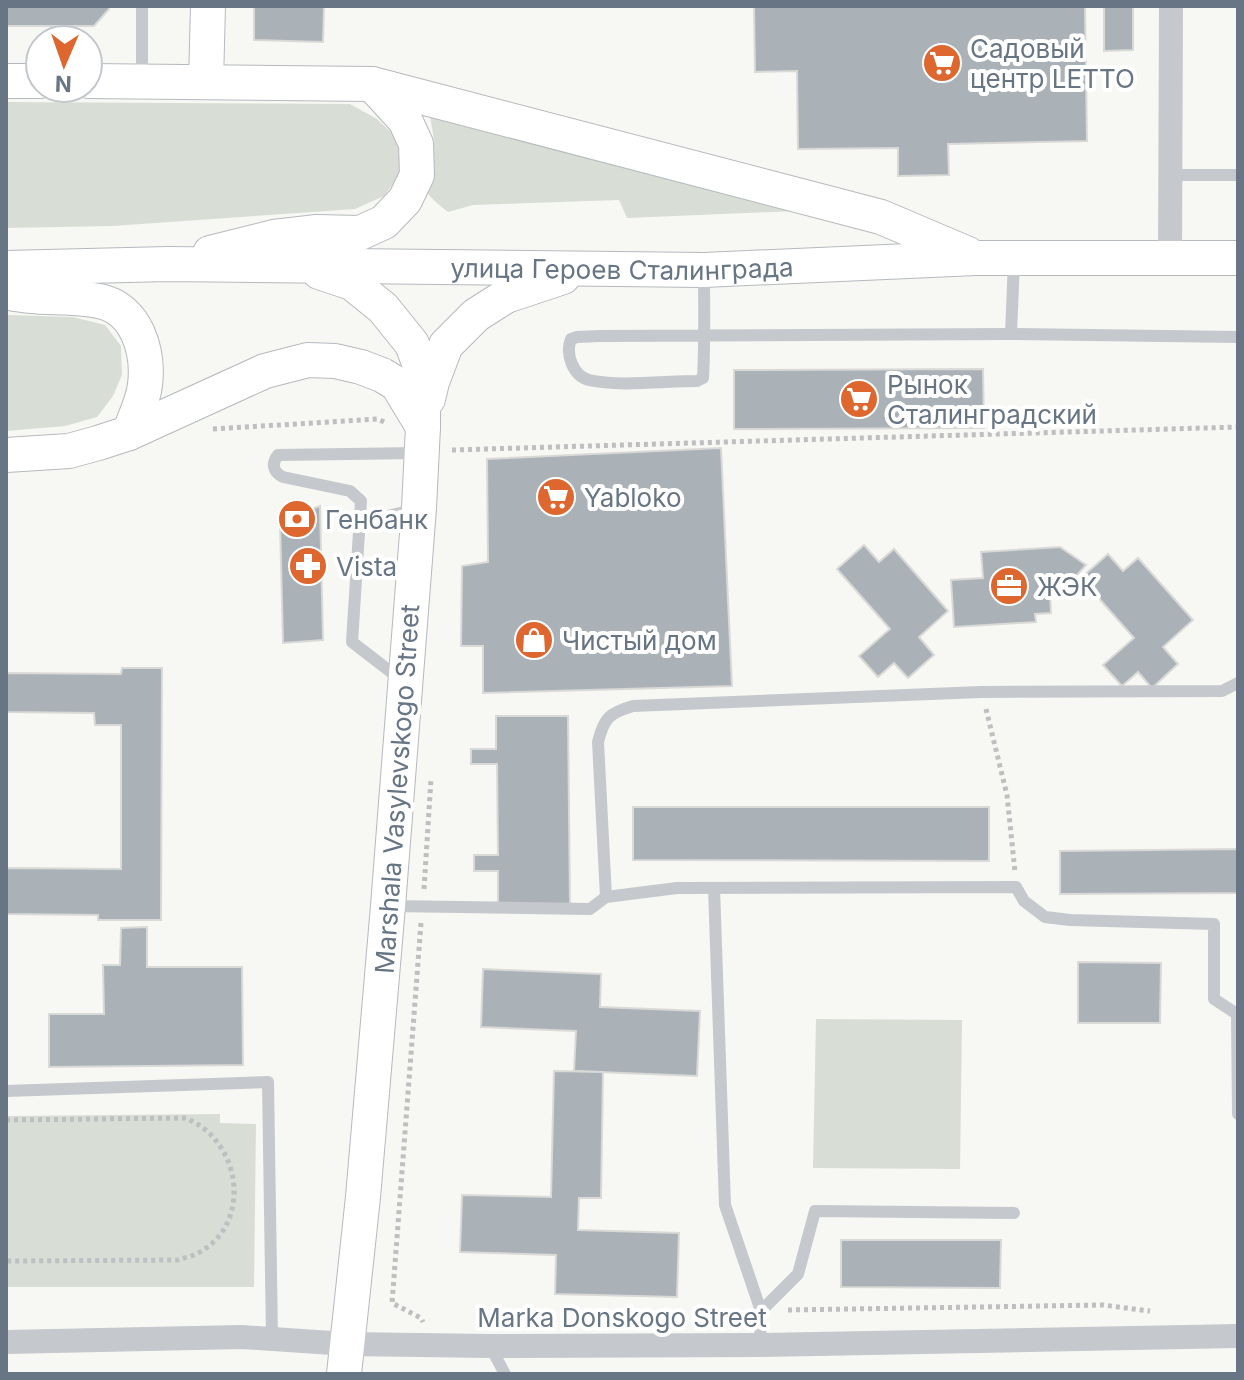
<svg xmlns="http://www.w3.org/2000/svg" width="1244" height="1380" font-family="Inter,sans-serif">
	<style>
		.green { fill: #d8ded5 }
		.building { fill: #aab1b7; stroke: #d9d9d7; stroke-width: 2 }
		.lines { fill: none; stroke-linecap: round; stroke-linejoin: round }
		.secondary-casing { stroke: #b5babe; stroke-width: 36 }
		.path { stroke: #bdbfc1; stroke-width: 5; stroke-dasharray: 4 4; stroke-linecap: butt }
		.lane { stroke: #c5c8cc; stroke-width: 12 }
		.street { stroke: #c5c8cc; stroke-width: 24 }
		.secondary { stroke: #fff; stroke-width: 34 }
		.labels { text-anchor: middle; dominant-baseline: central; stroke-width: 8; stroke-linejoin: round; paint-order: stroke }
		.poi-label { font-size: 26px; fill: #677584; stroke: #fff; text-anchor: start }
		.street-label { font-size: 26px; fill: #677584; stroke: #fff }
	</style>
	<rect width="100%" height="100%" fill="#f7f7f4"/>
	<g class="green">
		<path d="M6,102L350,104L377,119L394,135L401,153L400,175L384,196L355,209L112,226L6,228Z"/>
		<path d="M429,111L797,211L627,218L619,200L473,205L448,212C410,183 431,187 434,151C435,138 431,124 429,111Z"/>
		<path d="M6,315L73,317L105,325L121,346L122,375L113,396L97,417L65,426L6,431Z"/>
		<path d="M816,1019L962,1020L960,1169L813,1168Z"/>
		<path d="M220,1114V1123L256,1124L254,1287H6V1116Z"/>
	</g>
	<g class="building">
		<path d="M6,6H109V9L94,26H6Z"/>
		<path d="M254,6H324L323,42L254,40Z"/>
		<path d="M754,6H1085L1087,141L948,144L949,175L898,176V148L798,149L797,71L755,72Z"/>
		<path d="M1104,6H1133V50L1104,51Z"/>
		<path d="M983,369L984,428L734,429V370Z"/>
		<path d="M721,448L732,686L483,693V646H461L462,566L488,562L487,459Z"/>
		<path d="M320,506L323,640L283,643L280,521Z"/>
		<path d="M864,545L879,562L894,549L948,611L919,637L934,655L908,678L894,663L878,677L859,656L890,629L837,569Z"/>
		<path d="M1060,547L1086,565L1062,592L1050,593L1051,613L1035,614L1036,622L954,627L951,580L983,578L981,552Z"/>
		<path d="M1108,554L1123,571L1138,558L1193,620L1163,647L1178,664L1152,688L1138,672L1122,686L1103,665L1134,638L1081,578Z"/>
		<path d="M122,668H162L161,920H98V915L6,914V868L121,869V725H95L94,713L6,712V673L121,674Z"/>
		<path d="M496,716H568L570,906L498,907V871H474V855H498L497,764H471V749H496Z"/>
		<path d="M633,807H989V861L633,860Z"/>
		<path d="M1238,849V893L1060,894V851Z"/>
		<path d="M147,927V967H242L243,1065L49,1067V1014H104L103,965H120L121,928Z"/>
		<path d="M1078,962L1161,963L1160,1023H1078Z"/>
		<path d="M483,969L601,974L600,1007L700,1011L697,1076L574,1071L576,1031L481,1027Z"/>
		<path d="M554,1071L603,1072L601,1198H579L578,1230L679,1233L677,1297L555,1294L556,1255L460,1252L462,1195L551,1197Z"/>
		<path d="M841,1240H1001L1000,1288L841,1287Z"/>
	</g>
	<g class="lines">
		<g class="secondary-casing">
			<g id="secondary">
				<path d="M6,81H40"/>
				<path d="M88,81L372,84L881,217L968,254"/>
				<path d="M206,82L208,6"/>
				<path d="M210,253L274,237L317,232L360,233L384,222L405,200L417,175L416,144L405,120L372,84"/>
				<path id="s1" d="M6,268L168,264L704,270L976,258H1238"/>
				<path d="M319,272L352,283L383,308L412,344L419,363L423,385V427L419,508L388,906L363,1197L344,1374"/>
				<path d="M6,292C37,300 68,295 99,301C137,308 149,352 145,385C143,402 135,417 129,433"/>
				<path d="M428,399L432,382L446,345L476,315L506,296L563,277"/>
				<path d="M6,455L69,451L98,443L129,433L265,371L308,360L335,361L361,367L382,375L397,384L423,427"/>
			</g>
		</g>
		<g class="path">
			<path d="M213,429L378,419L386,423"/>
			<path d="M452,450L1238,427"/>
			<path d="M986,709L1007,795L1015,872"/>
			<path d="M424,889L431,779"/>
			<path d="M421,923L392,1303L421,1318L423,1322"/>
			<path d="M6,1120L186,1118C196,1123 205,1128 212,1136C245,1171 242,1232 196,1254C190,1257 183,1258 178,1260L6,1261"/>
			<path d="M788,1310L1103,1305L1150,1311"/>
		</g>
		<g class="lane">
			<path d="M142,79V6"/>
			<path d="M1172,175H1238"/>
			<path d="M704,273C704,308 705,343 703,378L697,381C666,381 618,387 589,380C573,376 565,354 571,339L577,337L600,336L1011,334L1238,337"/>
			<path d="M1011,334L1014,261"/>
			<path d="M360,523L416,509"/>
			<path d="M400,679L352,642L361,501L350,491L283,477C273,472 271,464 278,455L418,453"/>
			<path d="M714,888L725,1205L761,1311L760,1345"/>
			<path d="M606,897L598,742C604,718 609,713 633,706L981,692L1222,691L1238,683"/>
			<path d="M391,906L590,909L606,897L677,888L1016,887L1024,901L1045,917L1070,920L1214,924V999L1237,1014L1238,1114"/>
			<path d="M6,1091L268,1082L272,1338"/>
			<path d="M761,1311L798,1274L815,1211L1014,1213"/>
			<path d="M490,1346L505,1374"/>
		</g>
		<g class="street">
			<path d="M1170,258L1171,6"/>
			<path d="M6,1342L242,1337L347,1344L490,1346L760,1345L1238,1336"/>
		</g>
		<use href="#secondary" class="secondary"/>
	</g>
	<defs>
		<g id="supermarket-disc" transform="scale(2)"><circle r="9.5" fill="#dd672e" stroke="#fff"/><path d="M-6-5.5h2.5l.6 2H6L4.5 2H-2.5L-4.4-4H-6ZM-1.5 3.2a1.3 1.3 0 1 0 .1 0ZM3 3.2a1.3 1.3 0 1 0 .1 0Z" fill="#fff"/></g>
		<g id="bank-disc" transform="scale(2)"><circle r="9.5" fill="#dd672e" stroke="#fff"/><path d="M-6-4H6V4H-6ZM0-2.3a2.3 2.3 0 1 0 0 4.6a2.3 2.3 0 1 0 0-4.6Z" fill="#fff"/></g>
		<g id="pharmacy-disc" transform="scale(2)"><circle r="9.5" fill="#dd672e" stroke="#fff"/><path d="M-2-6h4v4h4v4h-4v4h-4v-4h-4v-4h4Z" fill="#fff"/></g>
		<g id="office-disc" transform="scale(2)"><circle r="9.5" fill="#dd672e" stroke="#fff"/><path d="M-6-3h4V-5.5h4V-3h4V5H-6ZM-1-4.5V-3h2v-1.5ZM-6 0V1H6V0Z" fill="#fff"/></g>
		<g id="shop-disc" transform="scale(2)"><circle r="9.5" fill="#dd672e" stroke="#fff"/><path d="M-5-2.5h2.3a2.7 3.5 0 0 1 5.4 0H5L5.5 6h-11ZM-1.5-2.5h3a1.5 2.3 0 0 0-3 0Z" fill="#fff"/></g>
	</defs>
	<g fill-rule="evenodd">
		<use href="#supermarket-disc" x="942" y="63"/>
		<use href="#supermarket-disc" x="859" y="399"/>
		<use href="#supermarket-disc" x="556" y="497"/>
		<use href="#bank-disc" x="297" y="519"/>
		<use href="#pharmacy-disc" x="308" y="566"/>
		<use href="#office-disc" x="1009" y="586"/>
		<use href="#shop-disc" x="534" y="640"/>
	</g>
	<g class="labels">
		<g class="poi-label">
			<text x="970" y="48">Садовый<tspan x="970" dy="30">центр LETTO</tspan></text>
			<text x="887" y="384">Рынок<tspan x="887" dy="30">Сталинградский</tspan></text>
			<text x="584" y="497">Yabloko</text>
			<text x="325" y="519">Генбанк</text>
			<text x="336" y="566">Vista</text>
			<text x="1037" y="586">ЖЭК</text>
			<text x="562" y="640">Чистый дом</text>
		</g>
		<g class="street-label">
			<text stroke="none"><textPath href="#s1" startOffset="616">улица Героев Сталинграда</textPath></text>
			<text transform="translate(397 789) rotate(-86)">Marshala Vasylevskogo Street</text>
			<text x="622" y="1317">Marka Donskogo Street</text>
		</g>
	</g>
	<rect width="1244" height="1380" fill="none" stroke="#677584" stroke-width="16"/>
	<g transform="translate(64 64) rotate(182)"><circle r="38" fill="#ffffff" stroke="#c2c8ce" stroke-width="2"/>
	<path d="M0-6L14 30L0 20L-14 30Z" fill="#dd672e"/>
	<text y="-12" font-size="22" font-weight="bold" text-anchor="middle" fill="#677584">N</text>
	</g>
</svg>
